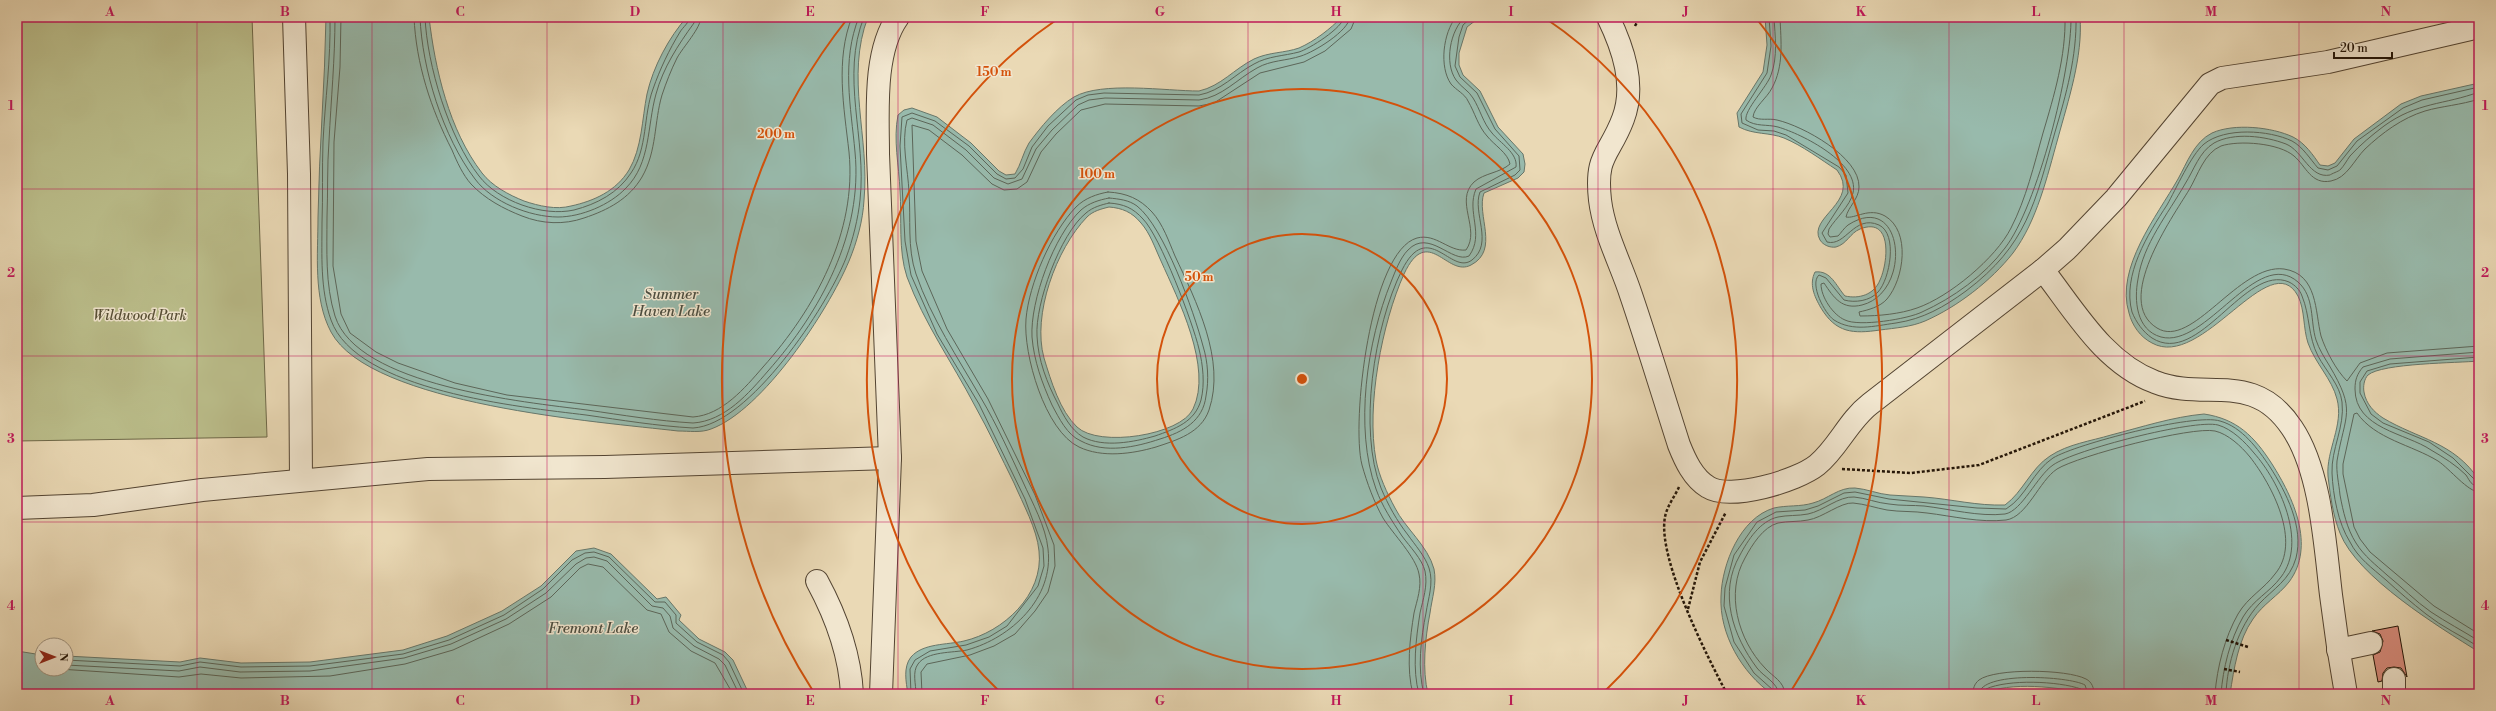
<svg xmlns="http://www.w3.org/2000/svg" width="2496" height="711" font-family="'Libre Bodoni',serif">
	<style>
		.green { fill: #bbbe8b; stroke: #6e6848 }
		.water { fill: #98baac; stroke: #68776a; fill-rule: evenodd }
		.lines { fill: none; stroke-linecap: round; stroke-linejoin: round }
		.shore { stroke: #5c6659; stroke-width: 1 }
		.building { fill: #d98c7d; stroke: #211306 }
		.minor-casing { stroke: #534432; stroke-width: 24 }
		.path { stroke: #211306; stroke-width: 2.5; stroke-dasharray: 3 2; stroke-linecap: butt }
		.minor { stroke: #f1e6cf; stroke-width: 22 }
		.grid { fill: none; stroke: #c2185b; stroke-width: 1; stroke-opacity: 0.55 }
		.ring { fill: none; stroke: #d4520b; stroke-width: 2 }
		.labels { text-anchor: middle; dominant-baseline: central; stroke-width: 3; stroke-linejoin: round; paint-order: stroke }
		.park-label { font-size: 14px; font-style: italic; fill: #574f35; stroke: #f1e6cf }
		.water-label { font-size: 15px; font-style: italic; fill: #4b4d40; stroke: #f1e6cf }
		.centre { fill: #d4520b; stroke: #f1e6cf; stroke-width: 2 }
		.ring-label { font-size: 12px; text-anchor: middle; font-weight: bold; fill: #d4520b; stroke: #f1e6cf; stroke-width: 3; stroke-linejoin: round; paint-order: stroke }
		.neatline { fill: none; stroke: #c2185b; stroke-width: 1.5 }
		.grid-label { font-size: 13px; text-anchor: middle; font-weight: bold; fill: #c2185b }
	</style>
	<rect width="100%" height="100%" fill="#ead9b5"/>
	<filter id="stains"><feTurbulence type="fractalNoise" baseFrequency=".005" numOctaves="4"/><feColorMatrix values="0 0 0 0 .2 0 0 0 0 .09 0 0 0 0 .02 0 0 0 .5 -.17"/></filter>
	<radialGradient id="worn" r=".72"><stop offset=".6" stop-color="#630" stop-opacity="0"/><stop offset="1" stop-color="#630" stop-opacity=".3"/></radialGradient>
	<path class="green" d="M17,17H252L267,437L17,441Z"/>
	<g class="water">
		<path d="M326,17H429C435,69 449,130 482,173C492,186 509,195 524,201C539,206 556,210 571,206C594,201 616,191 629,170C642,148 642,119 647,94C653,67 669,37 687,17H868C845,77 870,138 864,200C863,220 857,242 849,261C828,311 763,410 711,429C701,433 689,431 678,431C601,422 370,405 331,332C313,298 318,254 318,217C319,150 325,84 326,17Z"/>
		<path d="M1342,17H1480L1467,27L1459,53V65L1463,75L1480,91L1498,127L1523,154L1525,164L1524,172L1518,178L1484,193C1476,215 1500,250 1471,265C1447,278 1428,223 1404,274C1382,323 1366,406 1376,460C1379,476 1387,493 1395,508C1405,528 1428,546 1434,569C1437,584 1432,598 1430,613C1425,639 1422,669 1428,694H908C906,682 903,667 911,657C923,643 947,645 964,641C1003,632 1044,595 1039,551C1037,529 1023,504 1014,483C1001,457 989,431 975,406C952,362 924,323 907,277C898,250 902,219 900,191C899,165 893,140 898,115L904,110L912,108L937,117L971,143L999,171L1006,175L1015,174C1021,164 1023,153 1029,143C1040,128 1057,107 1074,97C1102,81 1166,91 1199,91C1221,86 1234,69 1254,59C1269,52 1285,53 1299,48C1315,41 1330,29 1342,17ZM1109,207C1122,208 1132,212 1141,223C1150,233 1155,248 1161,261C1178,299 1213,368 1193,409C1181,435 1099,448 1077,427C1060,411 1051,381 1044,358C1032,315 1056,249 1087,217C1093,211 1101,209 1109,207Z"/>
		<path d="M1765,17H2080C2083,57 2068,101 2058,138C2047,177 2037,221 2013,253C1991,281 1957,307 1925,321C1911,327 1895,328 1880,330C1853,334 1836,333 1821,308C1814,296 1809,284 1815,272C1831,270 1836,286 1845,296C1859,299 1874,295 1880,280C1888,263 1893,216 1860,229C1850,233 1847,244 1836,247C1830,248 1823,245 1820,240C1807,217 1861,202 1837,170C1820,159 1803,146 1784,138C1769,132 1754,135 1739,127L1737,113L1763,72L1767,45Z"/>
		<path d="M2479,83V361C2458,363 2382,363 2368,375C2364,379 2363,387 2364,392C2366,404 2374,412 2383,418C2418,439 2454,442 2479,480V652C2439,627 2357,577 2340,533C2333,516 2330,494 2328,476C2326,450 2344,425 2337,399C2332,379 2315,363 2308,343C2303,328 2305,310 2298,296C2270,244 2202,371 2152,343C2140,337 2132,325 2129,313C2115,268 2157,216 2178,179C2187,163 2194,142 2212,133C2234,123 2272,127 2293,137C2305,143 2313,155 2320,165L2328,166L2335,163L2354,139L2401,104L2421,96Z"/>
		<path d="M2204,414C2237,419 2254,436 2272,464C2293,497 2316,546 2289,582C2278,596 2263,604 2253,619C2238,640 2234,669 2230,694H2086C2061,687 2008,681 1984,694H1772C1742,673 1719,634 1721,596C1722,564 1740,518 1774,508C1787,505 1800,507 1813,503C1828,499 1839,487 1855,488C1867,489 1878,494 1890,495C1901,496 1913,496 1924,497C1951,499 1977,506 2005,505C2023,492 2031,468 2050,456C2068,444 2091,441 2111,435C2142,427 2172,417 2204,414Z"/>
		<path d="M594,548L611,554L657,599L666,597L681,615L679,620L699,639L725,652L733,660L749,694H17V651L42,655V669H66V656L180,662L200,658L241,663L310,662L403,650L447,636L502,611L541,586L576,551Z"/>
	</g>
	<g class="lines">
		<g class="shore">
			<path d="M330,17C331,59 325,101 323,142C322,169 323,196 322,223C322,255 320,289 331,320C356,391 521,407 586,415C621,420 657,426 693,428C749,425 827,307 846,258C853,239 858,219 860,200C867,138 840,77 864,17"/>
			<path d="M335,17C335,59 331,100 329,141C327,166 328,192 327,217C327,250 325,284 335,316C357,386 525,402 587,410C622,415 658,421 693,423C725,421 749,393 768,371C821,311 863,233 855,152C851,107 841,61 859,17"/>
			<path d="M341,17L340,67L334,142L333,266L341,314L350,333L376,352L398,363L455,383L507,395L693,417C722,415 745,388 763,367C815,309 857,232 849,152C844,107 835,60 852,17"/>
			<path d="M414,17C416,64 431,109 452,150C457,162 463,175 471,184C485,199 504,209 522,216C542,224 564,225 584,218C608,210 629,199 642,177C657,151 654,122 662,95C666,83 671,70 677,58C683,47 701,28 701,17"/>
			<path d="M420,17C422,69 443,137 475,179C492,202 530,217 558,217C581,217 610,205 626,188C651,163 647,126 656,94C663,68 678,45 694,23L695,17"/>
			<path d="M425,17C427,65 449,138 479,176C498,201 543,217 574,210C597,204 618,193 631,173C648,148 643,116 653,89C660,69 669,50 680,32C683,27 689,23 690,17"/>
			<path d="M1769,17L1771,46L1767,73L1741,114L1742,123L1758,130L1774,131L1786,135L1839,167L1846,175L1848,193L1822,233L1827,242C1846,247 1854,214 1879,225C1898,234 1890,279 1878,292C1870,301 1855,303 1844,300L1826,278L1819,275C1809,284 1825,314 1834,320C1853,332 1874,326 1896,323C1923,319 1944,307 1966,291C2027,245 2035,203 2055,132C2066,95 2077,56 2076,17"/>
			<path d="M1774,17C1775,36 1778,57 1771,75C1767,87 1744,110 1746,120C1756,127 1767,124 1778,127C1802,134 1860,163 1853,193C1850,206 1836,218 1829,229L1828,234L1830,237L1838,236C1841,233 1844,228 1848,225C1904,189 1913,292 1862,305C1842,310 1834,298 1824,283L1821,284C1821,297 1833,315 1845,320C1859,327 1908,319 1922,312C1953,298 1985,275 2005,248C2037,207 2072,69 2071,17"/>
			<path d="M1780,17C1781,42 1784,66 1772,88C1767,98 1754,107 1753,117C1760,121 1769,118 1777,120C1803,126 1860,157 1859,187C1859,199 1848,207 1846,217C1855,219 1869,207 1885,216C1911,231 1904,279 1887,299C1880,307 1868,310 1859,312L1860,316C1879,316 1900,314 1917,308C1949,297 1996,258 2011,228C2026,199 2034,165 2043,133C2054,96 2066,56 2065,17"/>
			<path d="M2479,87L2422,100L2403,108L2357,141L2337,166L2328,170L2318,168C2310,159 2303,147 2292,141C2269,130 2225,127 2204,144C2191,155 2176,189 2167,205C2148,234 2122,275 2132,312C2136,322 2143,332 2152,338C2199,368 2245,263 2289,282C2295,285 2300,290 2302,296C2310,315 2308,337 2318,356C2326,371 2340,385 2342,402C2345,427 2331,449 2332,473C2333,495 2338,523 2350,542C2358,558 2372,568 2386,580C2399,592 2412,603 2426,614C2442,627 2462,636 2479,647"/>
			<path d="M2479,92C2444,105 2417,102 2384,126C2372,135 2360,145 2350,156C2347,160 2344,166 2340,170C2339,171 2331,174 2330,175C2310,179 2303,151 2286,144C2265,136 2234,132 2214,143C2199,152 2194,170 2185,184C2168,214 2143,244 2138,279C2134,300 2136,330 2161,337C2206,349 2257,246 2298,282C2315,297 2310,321 2316,340C2319,349 2324,357 2329,365C2357,412 2345,413 2337,461C2336,472 2339,484 2340,495C2343,511 2347,529 2356,543C2364,556 2376,565 2387,575C2402,587 2415,601 2431,612C2446,622 2463,631 2479,641"/>
			<path d="M2479,99C2461,105 2442,106 2425,111C2402,118 2382,133 2365,149C2354,160 2347,178 2331,181C2311,185 2306,166 2294,156C2279,143 2239,140 2221,146C2204,153 2198,175 2189,190C2172,218 2113,301 2157,328C2192,350 2239,263 2284,269C2318,274 2315,312 2321,336C2326,351 2336,370 2347,381L2360,363L2387,353L2479,346"/>
			<path d="M1108,192C1127,193 1140,199 1152,212C1163,224 1169,242 1175,256C1196,301 1226,360 1209,410C1201,433 1177,440 1156,447C1132,454 1102,458 1079,447C1045,431 1023,354 1026,319C1029,284 1051,233 1076,207C1085,198 1097,194 1108,192Z"/>
			<path d="M1109,198C1119,199 1129,200 1137,206C1164,227 1194,312 1203,346C1208,362 1209,380 1206,396C1203,421 1183,432 1160,439C1136,447 1105,454 1081,441C1067,435 1059,418 1052,405C1042,383 1034,361 1032,337C1030,301 1054,235 1081,210C1089,203 1099,200 1109,198Z"/>
			<path d="M1109,203C1124,204 1133,208 1143,219C1160,236 1193,323 1199,349C1203,365 1205,384 1201,400C1195,422 1175,429 1155,436C1134,442 1104,448 1083,437C1071,430 1063,415 1058,404C1047,383 1038,360 1037,336C1035,304 1060,234 1086,213C1093,207 1101,205 1109,203Z"/>
			<path d="M2479,352L2390,359L2363,367C2357,374 2355,380 2355,389C2355,429 2406,433 2431,450C2443,457 2456,465 2466,475C2470,481 2471,486 2479,486"/>
			<path d="M2479,357L2390,364L2367,371L2360,382V393L2371,414L2383,423L2429,442L2453,458L2475,480L2479,481"/>
			<path d="M2479,492C2468,492 2450,469 2438,461C2412,445 2375,439 2357,413L2354,414L2343,464V474L2354,527L2360,539L2370,552L2434,606L2479,634"/>
			<path d="M66,660L180,666L200,662L241,667L310,666L403,654L449,640L504,615L543,589L572,560L585,553L594,552L609,557L655,602H665L676,615V623L697,642L723,655L729,662L744,694"/>
			<path d="M66,665L179,671L200,667L240,672L310,671L404,658L451,644L506,619L546,593L576,564L586,558L594,557L607,561L652,606L663,608L670,616L673,628L694,646L719,659L725,665L739,694"/>
			<path d="M59,669L179,677L201,674L241,678L330,676L405,664L453,650L509,624L551,597L580,568L588,564L603,567L647,610L661,614L669,632L691,651L715,663L733,694"/>
			<path d="M911,694L910,669L915,660L930,651L966,645L989,637L1007,626L1038,586L1044,566L1043,548L1025,499L979,404L937,334L911,275L905,241L900,146L902,117L912,113L935,121L969,146L997,174L1006,179L1015,178L1023,169L1032,147L1048,126L1076,100L1088,95L1104,93L1199,95C1221,91 1235,74 1254,64C1268,56 1284,56 1299,52C1309,49 1343,28 1344,17"/>
			<path d="M916,694C916,684 912,672 918,664C927,651 953,653 967,650C1011,638 1054,598 1048,549C1046,527 1032,502 1023,482C1010,454 997,425 981,398C958,358 931,318 916,274C907,248 911,218 909,192C908,169 901,143 907,120L912,118L933,125L966,150L994,178L1008,184L1022,179L1036,149L1052,130L1078,105L1089,100L1105,98L1199,100C1222,97 1237,79 1257,68C1271,60 1286,61 1301,56C1314,52 1349,31 1350,17"/>
			<path d="M922,694L921,672L927,664L970,655L994,646L1015,634L1035,611L1048,592L1055,566L1054,545L1035,495L988,399L947,329L922,271L916,241L912,125L929,130L962,155L992,184L1004,190L1017,189L1027,182L1041,152L1056,134L1081,110L1105,104L1199,106L1214,103L1260,73L1304,62L1325,51L1351,29L1356,17"/>
			<path d="M1413,694C1406,669 1410,638 1414,613C1417,600 1422,587 1419,574C1416,557 1393,534 1383,518C1374,502 1367,483 1362,465C1351,423 1370,251 1417,238C1436,233 1449,252 1466,250C1481,229 1454,201 1474,182C1484,173 1500,173 1510,164C1508,153 1494,145 1487,136C1478,126 1475,113 1468,101C1465,94 1456,90 1451,84C1439,67 1443,33 1456,17"/>
			<path d="M1419,694C1412,669 1416,639 1420,613C1423,599 1428,586 1425,571C1422,559 1410,547 1402,536C1392,521 1382,506 1376,489C1354,428 1367,341 1391,282C1395,272 1400,258 1408,250C1429,228 1452,264 1469,256C1485,234 1466,212 1476,189L1516,167C1518,153 1500,143 1492,133C1483,123 1480,109 1473,98C1469,91 1461,87 1456,80C1444,63 1450,30 1465,17"/>
			<path d="M1424,694C1417,669 1421,638 1426,613C1428,599 1434,583 1429,568C1425,556 1415,545 1408,535C1397,521 1388,505 1381,488C1358,430 1374,326 1402,270C1428,218 1451,276 1472,260C1494,243 1472,213 1480,192L1515,175L1520,170L1519,156L1495,129L1477,93L1460,77L1455,66L1459,37L1463,25L1472,17"/>
			<path d="M1774,694L1773,690L1754,673L1734,642L1724,606L1725,588L1734,555L1757,522L1776,512L1805,510L1818,506L1844,493L1855,492L1889,499L1977,508L2006,509C2026,497 2033,471 2053,458C2076,444 2195,413 2220,421C2242,427 2258,449 2270,467C2286,492 2304,527 2296,558C2290,580 2273,589 2259,604C2238,627 2227,664 2226,694"/>
			<path d="M1779,694C1777,682 1764,677 1757,668C1733,636 1718,593 1740,555C1748,540 1760,521 1778,517C1787,515 1798,516 1808,514C1823,511 1839,496 1854,497C1866,498 1877,503 1889,504C1901,506 1913,505 1924,506C1950,509 1979,517 2005,514C2022,511 2037,476 2053,465C2074,450 2194,419 2218,425C2232,429 2245,442 2254,453C2279,481 2308,542 2281,577C2270,592 2253,600 2243,617C2230,640 2223,668 2221,694"/>
			<path d="M1785,694C1784,681 1773,677 1765,668C1738,640 1725,593 1745,558C1752,545 1763,527 1778,523C1788,521 1798,522 1808,520C1822,518 1841,502 1853,503C1865,504 1876,508 1887,510C1900,512 1914,511 1927,513C1952,516 1980,523 2006,520C2027,517 2039,481 2057,469C2078,456 2192,426 2215,431C2228,434 2241,446 2250,457C2272,485 2302,542 2275,574C2264,589 2248,597 2238,614C2225,637 2217,667 2215,694"/>
			<path d="M1973,694C1973,689 1974,684 1979,680C1995,668 2067,669 2086,679C2092,682 2094,688 2094,694"/>
			<path d="M1979,694C1980,671 2069,676 2085,685L2088,694"/>
			<path d="M1984,694L1986,689C2008,679 2058,681 2081,689L2083,694"/>
		</g>
	</g>
	<path class="building" d="M2398,626L2407,677L2401,668L2394,667L2387,668L2383,673L2382,681L2378,682L2373,655L2380,652L2383,641L2380,634L2372,631Z"/>
	<g class="lines">
		<g class="minor-casing">
			<g id="minor">
				<path d="M294,17L299,174L301,480"/>
				<path d="M1608,17C1623,48 1636,85 1623,119C1609,156 1595,154 1600,200C1604,233 1621,264 1631,295C1648,345 1663,395 1679,445C1685,460 1693,478 1708,487C1730,501 1797,481 1817,465C1838,448 1848,421 1870,404C1928,359 1985,315 2043,270L2067,249L2116,198L2210,84L2222,78L2328,62L2479,27"/>
				<path d="M2043,270C2075,311 2104,363 2155,382C2205,402 2253,369 2292,428C2321,471 2325,545 2331,595C2335,628 2340,661 2346,694"/>
				<path d="M17,508L93,505L202,490L428,469L605,467L890,458"/>
				<path d="M817,581C836,616 850,654 852,694"/>
				<path d="M2338,650L2371,643"/>
				<path d="M2394,679V694"/>
				<path d="M881,694L890,458L878,154C878,113 873,52 898,17"/>
			</g>
		</g>
		<g class="path">
			<path d="M1635,26L1640,17"/>
			<path d="M1842,469L1911,473L1979,465L2145,401"/>
			<path d="M1679,487C1675,496 1667,506 1665,517C1657,558 1707,656 1727,694"/>
			<path d="M1688,609L1700,562L1726,512"/>
			<path d="M2226,640L2248,647"/>
			<path d="M2224,669L2240,672"/>
		</g>
		<use href="#minor" class="minor"/>
	</g>
	<path class="grid" d="M197,17V694M372,17V694M547,17V694M723,17V694M898,17V694M1073,17V694M1248,17V694M1423,17V694M1598,17V694M1773,17V694M1949,17V694M2124,17V694M2299,17V694M17,189H2479M17,356H2479M17,522H2479"/>
	<g class="ring">
		<circle cx="1302" cy="379" r="145"/>
		<circle cx="1302" cy="379" r="290"/>
		<path d="M1000 692A435 435 0 0 1 1059 18M1545 18A435 435 0 0 1 1604 692"/>
		<path d="M813 691A580 580 0 0 1 848 18M1756 18A580 580 0 0 1 1791 691"/>
	</g>
	<g class="labels">
		<g class="park-label">
			<text x="140" y="316">Wildwood Park</text>
		</g>
		<g class="water-label">
			<text x="671" y="294">Summer<tspan x="671" dy="17">Haven Lake</tspan></text>
			<text x="593" y="628">Fremont Lake</text>
		</g>
	</g>
	<circle cx="1302" cy="379" r="6" class="centre"/>
	<g class="ring-label">
		<text x="994" y="76">150 m</text>
		<text x="776" y="138">200 m</text>
		<text x="1097" y="178">100 m</text>
		<text x="1199" y="281">50 m</text>
	</g>
	<rect width="2496" height="711" fill="none" stroke="#ead9b5" stroke-width="44"/>
	<g transform="translate(54 657) rotate(90)"><circle r="19" fill="#f1e6cf" stroke="#9e927f"/>
	<path d="M0-3L7 15L0 10L-7 15Z" fill="#8f2418"/>
	<text y="-6" font-size="11" font-weight="bold" text-anchor="middle" fill="#211306">N</text>
	</g>
	<path d="M2334 52v6h58v-6" fill="none" stroke="#211306" stroke-width="2"/>
	<text x="2340" y="52" font-size="12" fill="#211306" stroke="#f1e6cf" stroke-width="3" paint-order="stroke">20 m</text>
	<rect x="22" y="22" width="2452" height="667" class="neatline"/>
	<g class="grid-label">
		<text x="110" y="16">A</text>
		<text x="285" y="16">B</text>
		<text x="460" y="16">C</text>
		<text x="635" y="16">D</text>
		<text x="810" y="16">E</text>
		<text x="985" y="16">F</text>
		<text x="1160" y="16">G</text>
		<text x="1336" y="16">H</text>
		<text x="1511" y="16">I</text>
		<text x="1686" y="16">J</text>
		<text x="1861" y="16">K</text>
		<text x="2036" y="16">L</text>
		<text x="2211" y="16">M</text>
		<text x="2386" y="16">N</text>
		<text x="11" y="110">1</text>
		<text x="2485" y="110">1</text>
		<text x="11" y="277">2</text>
		<text x="2485" y="277">2</text>
		<text x="11" y="443">3</text>
		<text x="2485" y="443">3</text>
		<text x="11" y="610">4</text>
		<text x="2485" y="610">4</text>
		<text x="110" y="705">A</text>
		<text x="285" y="705">B</text>
		<text x="460" y="705">C</text>
		<text x="635" y="705">D</text>
		<text x="810" y="705">E</text>
		<text x="985" y="705">F</text>
		<text x="1160" y="705">G</text>
		<text x="1336" y="705">H</text>
		<text x="1511" y="705">I</text>
		<text x="1686" y="705">J</text>
		<text x="1861" y="705">K</text>
		<text x="2036" y="705">L</text>
		<text x="2211" y="705">M</text>
		<text x="2386" y="705">N</text>
	</g>
	<rect width="100%" height="100%" filter="url(#stains)"/>
	<rect width="100%" height="100%" fill="url(#worn)"/>
</svg>
